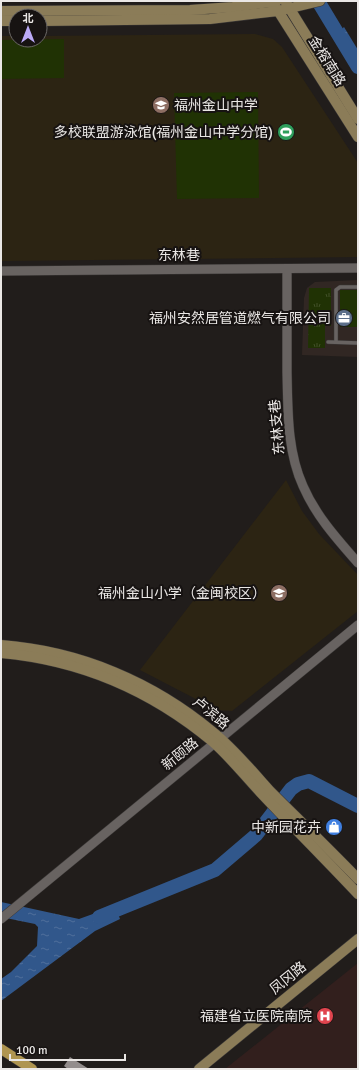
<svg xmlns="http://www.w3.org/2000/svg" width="359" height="1070" font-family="Signika,'Noto Sans SC',sans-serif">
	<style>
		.built { fill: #312723 }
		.education { fill: #2c2413 }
		.medical { fill: #321f1d }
		.grass { fill: url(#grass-tufts) }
		.garden { fill: #203204 }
		.water { fill: url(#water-ripples) }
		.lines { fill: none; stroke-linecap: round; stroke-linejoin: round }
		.river { stroke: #31578b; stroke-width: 14 }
		.building { fill: #938d8c }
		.service-casing { stroke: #3b3837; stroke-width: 4.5 }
		.tertiary-casing { stroke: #3b3837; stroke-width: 10 }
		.secondary-casing { stroke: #3b3837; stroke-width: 11 }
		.primary-casing { stroke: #3b3837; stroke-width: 11 }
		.service { stroke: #686361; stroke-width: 3.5 }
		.tertiary { stroke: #686361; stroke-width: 9 }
		.secondary { stroke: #8b7c58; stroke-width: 10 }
		.primary { stroke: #af9550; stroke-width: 10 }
		.labels { text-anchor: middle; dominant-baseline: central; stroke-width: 4; stroke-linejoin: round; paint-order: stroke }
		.street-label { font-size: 14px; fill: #eae7e5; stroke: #171312 }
		.poi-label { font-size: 14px; fill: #eae7e5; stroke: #171312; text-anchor: end }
	</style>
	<defs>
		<pattern id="grass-tufts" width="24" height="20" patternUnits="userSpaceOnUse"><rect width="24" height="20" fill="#203204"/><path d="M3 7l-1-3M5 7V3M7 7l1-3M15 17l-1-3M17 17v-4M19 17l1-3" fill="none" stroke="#415028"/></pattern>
		<pattern id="water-ripples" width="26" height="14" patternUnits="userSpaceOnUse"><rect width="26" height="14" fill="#31578b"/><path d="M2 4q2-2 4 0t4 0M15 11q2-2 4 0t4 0" fill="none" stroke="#4f6f9b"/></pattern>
	</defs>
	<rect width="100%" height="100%" fill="#211d1b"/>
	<path class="built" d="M358,280V357L302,355L304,298L307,288L315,282Z"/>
	<g class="education">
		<path d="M255,34L273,39L282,47L358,163V257L1,261V36H16V40H40V36Z"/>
		<path d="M286,480L302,511L319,534L358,575V611L232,711L217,710L140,670Z"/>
	</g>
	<path class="medical" d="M358,963V1069H225Z"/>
	<path class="grass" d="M309,288H331V326H325V348H308Z"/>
	<g class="garden">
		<path d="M64,39V78L1,79V40Z"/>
		<path d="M258,92L259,198L177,199L174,93Z"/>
		<rect x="340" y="290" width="18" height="37"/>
	</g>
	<g class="water">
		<path d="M344,27L358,50V74L335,36Z"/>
		<path d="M1,902L79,919L115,906L120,919L95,931L1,1001V979L11,972L37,946L38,927L35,924L1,917Z"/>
	</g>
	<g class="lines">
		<g class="river">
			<path d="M318,1L358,67"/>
			<path d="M99,917L215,870L256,835L291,789L298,784L309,781L358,806"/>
		</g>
	</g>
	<path class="building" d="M70,1057L89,1069H68L64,1066Z"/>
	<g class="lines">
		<g class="service-casing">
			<g id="service">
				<path d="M328,342L358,343"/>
				<path d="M336,342V290L340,287H358"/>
			</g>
		</g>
		<g class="tertiary-casing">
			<g id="tertiary">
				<path d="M287,269C287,303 287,338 287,372C288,411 287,451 303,486C316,516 337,539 358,563"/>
				<path d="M1,271L358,268"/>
				<path d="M1,919L358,625"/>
			</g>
		</g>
		<g class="secondary-casing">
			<g id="secondary">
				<path d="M285,1L358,119"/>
				<path d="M275,6L358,137"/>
				<path d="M1,11L190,10L233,7L277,1"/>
				<path d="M1,21H16"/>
				<path d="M40,21L210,19L278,11L320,1"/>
				<path d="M1,645C80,651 153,682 213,732C234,749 252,771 270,791C299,820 329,849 358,879"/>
				<path d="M1,653C80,660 152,691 213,742C230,757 245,776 261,793C293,827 326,860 358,894"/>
				<path d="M199,1069L358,939"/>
			</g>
		</g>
		<g class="primary-casing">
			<path id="primary" d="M1,1049L32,1069"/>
		</g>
		<use href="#service" class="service"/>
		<use href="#tertiary" class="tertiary"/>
		<use href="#secondary" class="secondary"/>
		<use href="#primary" class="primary"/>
	</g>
	<defs>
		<g id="school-disc" transform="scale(0.9)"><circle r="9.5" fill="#8d6e63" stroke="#171312"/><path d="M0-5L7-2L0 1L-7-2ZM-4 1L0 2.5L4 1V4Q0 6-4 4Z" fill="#fff"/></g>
		<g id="stadium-disc" transform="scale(0.9)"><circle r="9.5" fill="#2e9e5b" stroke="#171312"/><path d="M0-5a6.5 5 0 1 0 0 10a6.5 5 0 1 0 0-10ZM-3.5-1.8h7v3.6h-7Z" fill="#fff"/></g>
		<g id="office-disc" transform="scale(0.9)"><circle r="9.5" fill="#5c6f8a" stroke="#171312"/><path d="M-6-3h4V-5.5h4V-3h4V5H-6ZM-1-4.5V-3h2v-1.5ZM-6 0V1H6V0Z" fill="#fff"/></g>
		<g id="shop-disc" transform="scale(0.9)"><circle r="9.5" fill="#3f7fe0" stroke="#171312"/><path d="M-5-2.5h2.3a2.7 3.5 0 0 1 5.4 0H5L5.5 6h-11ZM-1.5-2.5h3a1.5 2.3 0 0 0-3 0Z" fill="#fff"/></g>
		<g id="hospital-disc" transform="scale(0.9)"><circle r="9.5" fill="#e0444e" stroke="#171312"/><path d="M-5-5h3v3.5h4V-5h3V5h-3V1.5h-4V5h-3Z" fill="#fff"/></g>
	</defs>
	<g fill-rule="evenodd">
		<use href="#school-disc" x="161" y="105"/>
		<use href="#stadium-disc" x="286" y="132"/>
		<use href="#office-disc" x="344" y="318"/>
		<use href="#school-disc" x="279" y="593"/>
		<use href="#shop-disc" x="334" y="827"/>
		<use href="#hospital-disc" x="325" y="1016"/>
	</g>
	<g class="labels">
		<g class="street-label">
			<text transform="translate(327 61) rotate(58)">金榕南路</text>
			<text x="179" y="255">东林巷</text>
			<text transform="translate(277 427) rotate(-95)">东林支巷</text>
			<text transform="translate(211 713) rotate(39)">卢滨路</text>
			<text transform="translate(180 754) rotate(-39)">新颐路</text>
			<text transform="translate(288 978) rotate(-39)">凤冈路</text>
		</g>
		<g class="poi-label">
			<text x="174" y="105" text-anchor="start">福州金山中学</text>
			<text x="273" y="132">多校联盟游泳馆(福州金山中学分馆)</text>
			<text x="331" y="318">福州安然居管道燃气有限公司</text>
			<text x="266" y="593">福州金山小学（金闽校区）</text>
			<text x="321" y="827">中新园花卉</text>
			<text x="312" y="1016">福建省立医院南院</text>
		</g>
	</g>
	<rect width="359" height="1070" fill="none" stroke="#eae7e5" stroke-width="4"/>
	<g transform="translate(28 28)"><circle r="19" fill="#171312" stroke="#6b6866"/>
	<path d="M0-3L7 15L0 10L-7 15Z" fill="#bbaaf6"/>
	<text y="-6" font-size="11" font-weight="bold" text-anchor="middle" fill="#eae7e5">北</text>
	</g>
	<path d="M10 1054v6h115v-6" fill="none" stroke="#eae7e5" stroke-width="2"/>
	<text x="16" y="1054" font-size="12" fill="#eae7e5" stroke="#171312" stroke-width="3" paint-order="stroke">100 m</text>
</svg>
